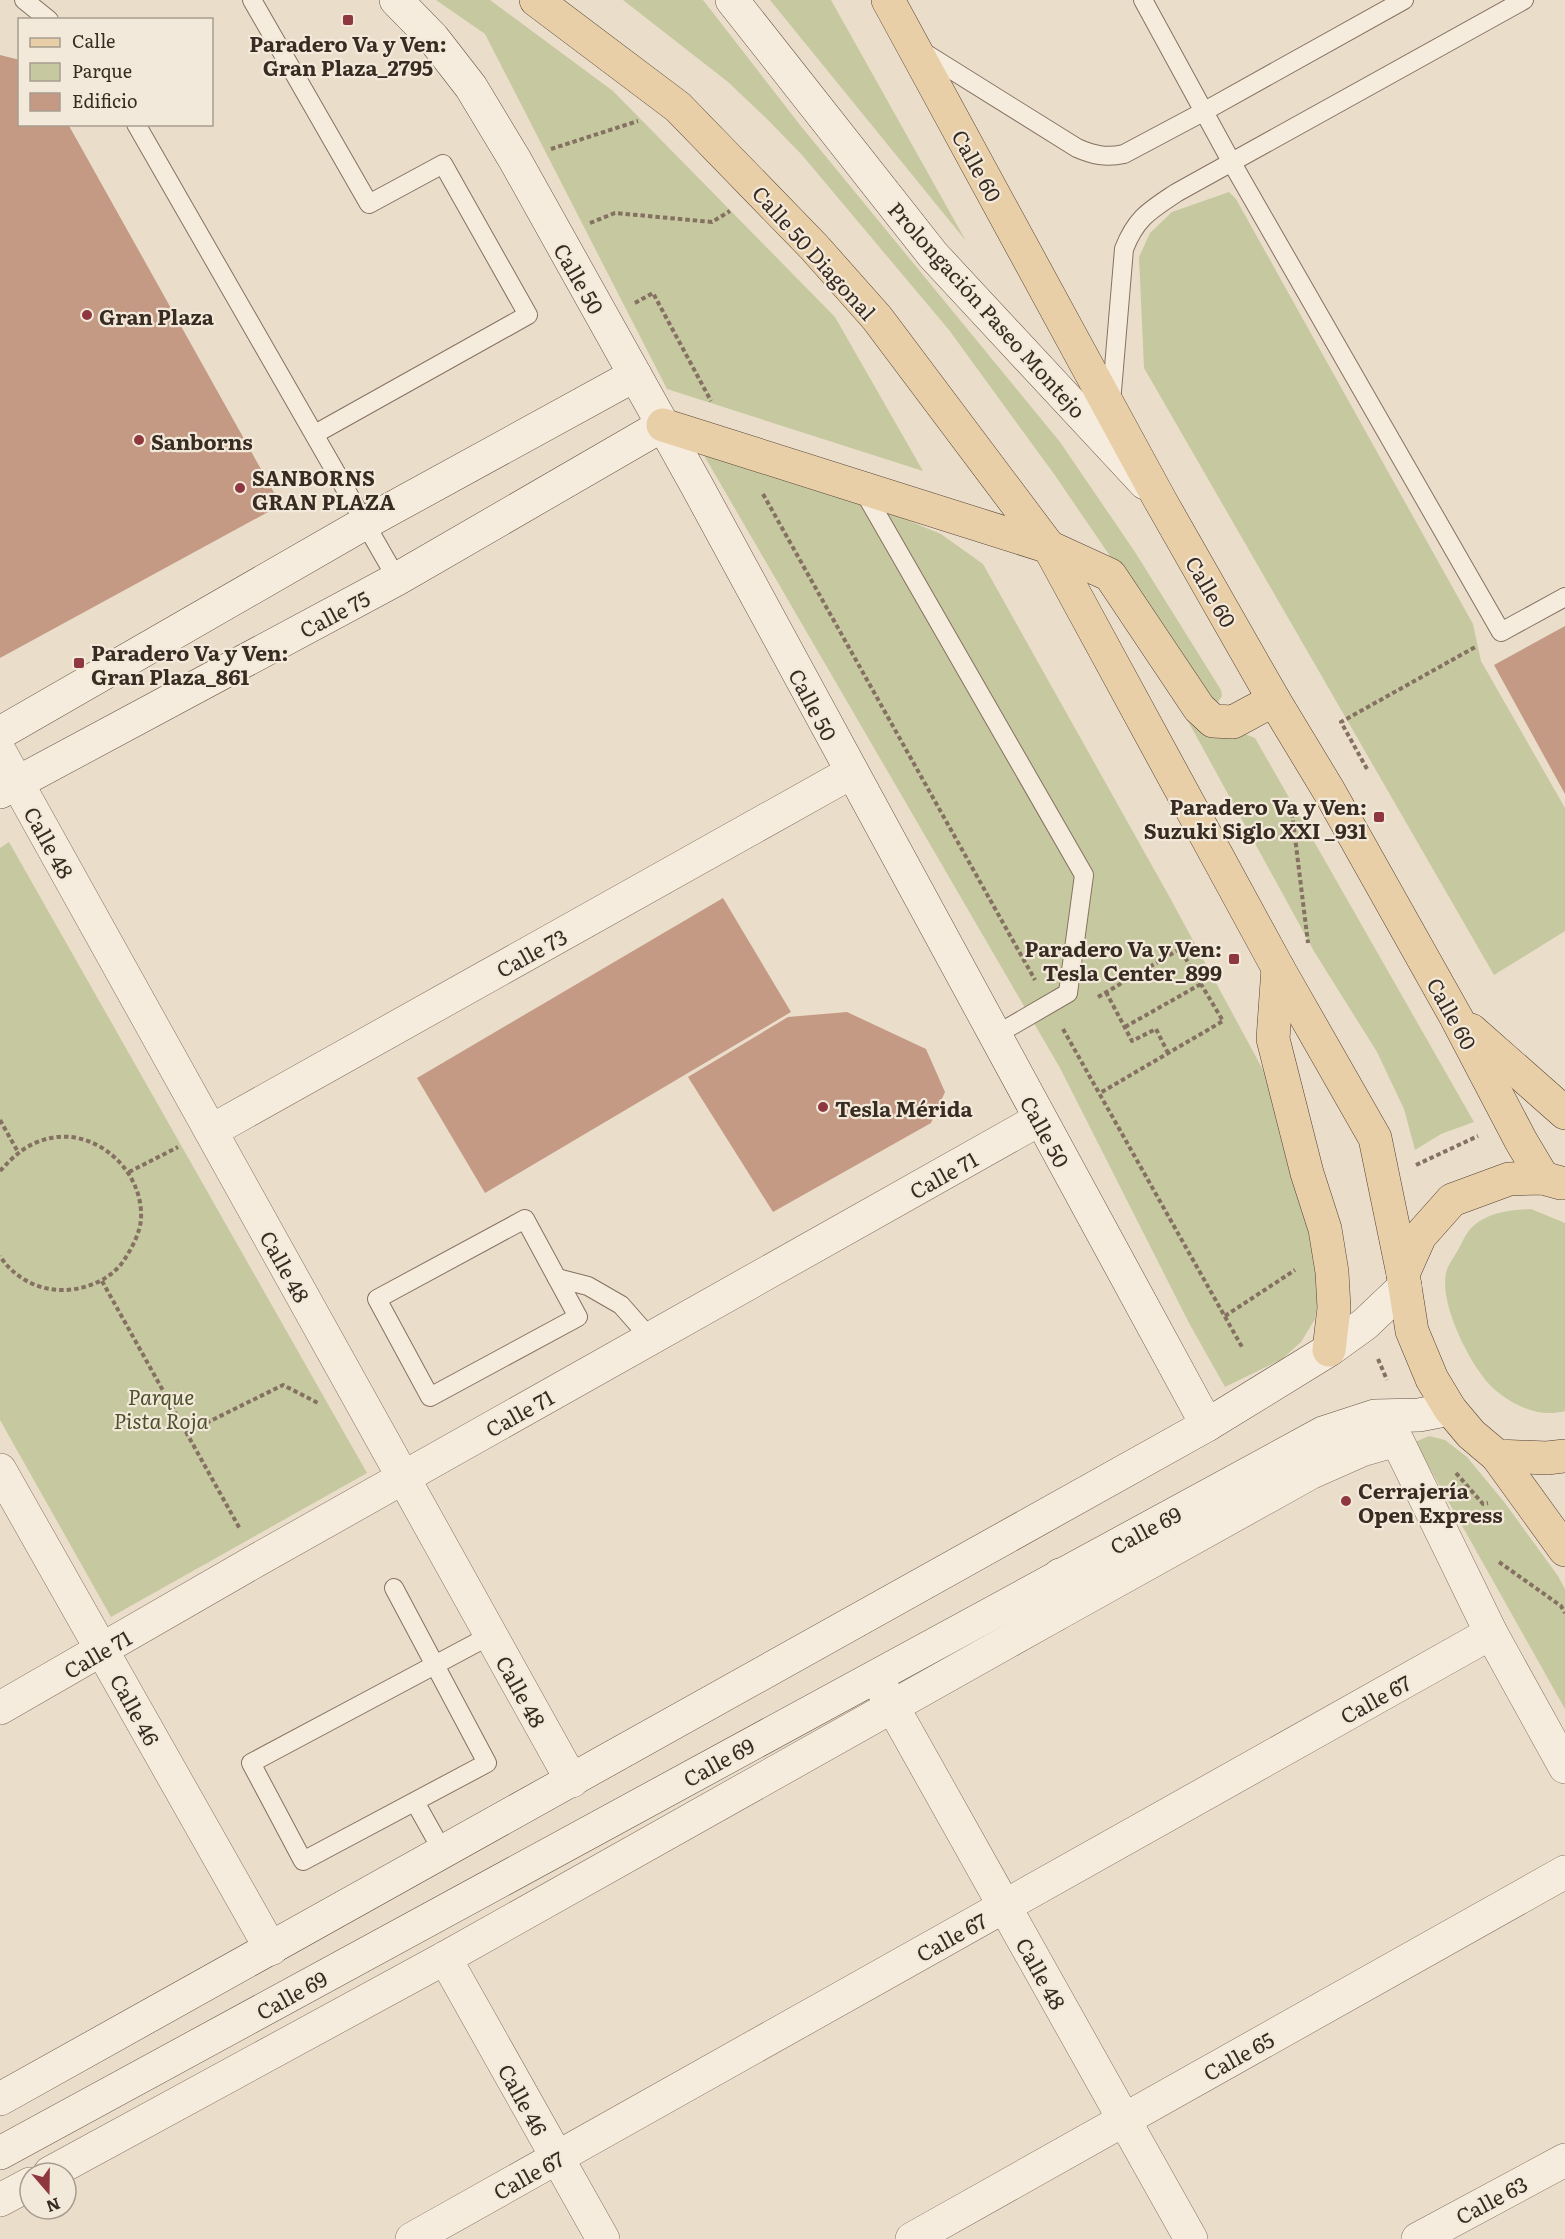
<svg xmlns="http://www.w3.org/2000/svg" width="1565" height="2239" font-family="Literata,serif">
	<style>
		.green { fill: #c6c8a0 }
		.building { fill: #c49a85 }
		.lines { fill: none; stroke-linecap: round; stroke-linejoin: round }
		.lane-casing { stroke: #857161; stroke-width: 20 }
		.street-casing { stroke: #857161; stroke-width: 34 }
		.secondary-casing { stroke: #675344; stroke-width: 34 }
		.primary-casing { stroke: #544034; stroke-width: 34 }
		.path { stroke: #857161; stroke-width: 4; stroke-dasharray: 4.5 3; stroke-linecap: butt }
		.lane { stroke: #f6ecdd; stroke-width: 18 }
		.street { stroke: #f6ecdd; stroke-width: 33 }
		.secondary { stroke: #f6ecdd; stroke-width: 33 }
		.primary { stroke: #e8cfa8; stroke-width: 33 }
		.poi-dot { fill: #8e373f; stroke: #f3e9da; stroke-width: 2 }
		.labels { text-anchor: middle; dominant-baseline: central; stroke-width: 4.5; stroke-linejoin: round; paint-order: stroke }
		.poi-label { font-size: 21px; font-weight: bold; fill: #382b22; stroke: #f3e9da; text-anchor: start }
		.street-label { font-size: 21px; fill: #382b22; stroke: #f3e9da }
		.park-label { font-size: 21px; font-style: italic; fill: #4b522b; stroke: #f3e9da }
	</style>
	<rect width="100%" height="100%" fill="#eadecb"/>
	<g class="green">
		<path d="M436,0H490L613,91L835,317L923,471L667,389L485,34Z"/>
		<path d="M623,0H703L800,125L1060,442L1135,552L1221,690L1222,696L1218,702H1211L1207,698L1054,474L949,330L802,155L769,121L728,82Z"/>
		<path d="M770,0H831L966,241Z"/>
		<path d="M1229,192L1236,199L1473,624L1481,661L1565,808V931L1494,975L1144,368L1139,257L1150,233L1172,212Z"/>
		<path d="M702,452L868,504L941,534L983,564L1169,896L1275,1092L1322,1271L1315,1319L1301,1342L1282,1359L1225,1387L1189,1323L1060,1068Z"/>
		<path d="M1146,648L1245,734L1255,738L1474,1122L1441,1134L1415,1150L1404,1109L1377,1052L1315,953L1194,732Z"/>
		<path d="M9,842L367,1473L111,1617L0,1420V848Z"/>
		<path d="M1531,1209L1565,1223V1411C1539,1418 1514,1406 1494,1389C1471,1368 1439,1304 1446,1273C1448,1264 1455,1256 1459,1248C1462,1243 1464,1237 1468,1232C1482,1213 1509,1210 1531,1209Z"/>
		<path d="M1429,1436L1445,1440L1467,1457L1505,1503L1558,1576L1565,1589V1709L1415,1442Z"/>
	</g>
	<g class="building">
		<path d="M0,55L20,60V124H68L281,505L0,658Z"/>
		<path d="M1565,626V794L1494,665Z"/>
		<path d="M723,898L791,1012L485,1193L417,1078Z"/>
		<path d="M847,1012L926,1049L945,1092L931,1123L773,1212L688,1077L788,1017Z"/>
	</g>
	<g class="lines">
		<g class="lane-casing">
			<g id="lane">
				<path d="M24,0L49,20"/>
				<path d="M252,0L369,204L443,164L528,315L315,434"/>
				<path d="M1143,0L1232,163L1501,632L1565,597"/>
				<path d="M920,50L1077,148C1093,155 1106,158 1124,154L1203,112L1404,0"/>
				<path d="M136,124L397,579"/>
				<path d="M1111,403L1124,249C1136,218 1149,211 1176,193L1524,0"/>
				<path d="M863,490L1084,875L1068,993L994,1036"/>
				<path d="M525,1219L578,1317L430,1397L377,1299Z"/>
				<path d="M557,1278L588,1286L621,1305L650,1338"/>
				<path d="M394,1588L487,1763L303,1861L251,1763C331,1721 411,1677 491,1635"/>
				<path d="M415,1802L443,1852"/>
			</g>
		</g>
		<g class="street-casing">
			<g id="street">
				<path d="M0,752L572,1781"/>
				<path d="M211,1131L852,772"/>
				<path d="M0,1470L271,1949"/>
				<path d="M881,1686L1191,2239"/>
				<path d="M0,1708L257,1560L1040,1119"/>
				<path d="M445,1958L603,2239"/>
				<path d="M50,2173L445,1958L1055,1615L1310,1473L1362,1450L1397,1440L1491,1633L1565,1767"/>
				<path d="M0,2200L30,2184"/>
				<path d="M412,2239L1491,1633"/>
				<path d="M912,2239L1565,1872"/>
				<path d="M1418,2239L1565,2160"/>
			</g>
		</g>
		<g class="secondary-casing">
			<g id="secondary">
				<path d="M396,0L433,38L471,87L515,160L697,486L1207,1425"/>
				<path d="M732,0L933,255L1145,483"/>
				<path d="M0,733L365,523L635,375"/>
				<path d="M0,792L397,579L663,425"/>
				<path d="M1055,1615L1060,1575"/>
				<path d="M0,2099L1207,1425L1329,1350L1365,1324L1405,1286"/>
				<path d="M0,2153L1323,1433L1375,1416L1419,1415L1450,1409"/>
			</g>
		</g>
		<g class="primary-casing">
			<g id="primary">
				<path d="M536,0L678,107L814,247L877,318L1049,547L1278,968L1375,1138L1403,1274"/>
				<path d="M888,0L1160,500L1274,700L1329,791L1456,1017L1521,1141L1543,1178"/>
				<path d="M663,425L1049,547L1110,575L1199,708L1213,721L1233,722L1274,700"/>
				<path d="M1278,968L1273,1039L1307,1173L1325,1229L1332,1272L1334,1308L1329,1350"/>
				<path d="M1471,1030L1565,1113"/>
				<path d="M1561,1183L1543,1178L1509,1179L1452,1200L1420,1236L1403,1274L1412,1331L1432,1379L1450,1409L1471,1434L1497,1456L1547,1458L1565,1456"/>
				<path d="M1497,1456L1565,1550"/>
			</g>
		</g>
		<g class="path">
			<path d="M551,149L638,121"/>
			<path d="M590,223L615,213L712,222L730,211"/>
			<path d="M635,303L653,293L711,401"/>
			<path d="M763,494L1035,980"/>
			<path d="M1367,769L1341,722L1477,646"/>
			<path d="M1292,813L1308,943"/>
			<path d="M1106,992L1132,1041L1156,1029L1168,1053"/>
			<path d="M1098,997L1180,949L1223,1021L1100,1093"/>
			<path d="M1125,1027L1201,984"/>
			<path d="M1063,1029L1242,1347"/>
			<path d="M0,1120L18,1152"/>
			<path d="M1416,1165L1478,1136"/>
			<path d="M0,1171C12,1158 23,1147 40,1141C90,1122 144,1168 141,1219C140,1232 133,1246 126,1257C114,1278 89,1289 65,1290C39,1291 14,1278 0,1256"/>
			<path d="M129,1172L178,1147"/>
			<path d="M102,1281L240,1529"/>
			<path d="M1225,1316L1295,1270"/>
			<path d="M1378,1359L1387,1380"/>
			<path d="M186,1433L283,1385L320,1404"/>
			<path d="M1456,1473L1483,1504L1488,1503"/>
			<path d="M1499,1562L1561,1606L1565,1613"/>
		</g>
		<use href="#lane" class="lane"/>
		<use href="#street" class="street"/>
		<use href="#secondary" class="secondary"/>
		<use href="#primary" class="primary"/>
	</g>
	<g class="poi-dot">
		<rect x="342" y="14" width="12" height="12" rx="3"/>
		<circle cx="87" cy="315" r="6"/>
		<circle cx="139" cy="440" r="6"/>
		<circle cx="240" cy="488" r="6"/>
		<rect x="73" y="657" width="12" height="12" rx="3"/>
		<rect x="1373" y="811" width="12" height="12" rx="3"/>
		<rect x="1228" y="953" width="12" height="12" rx="3"/>
		<circle cx="823" cy="1107" r="6"/>
		<circle cx="1346" cy="1501" r="6"/>
	</g>
	<g class="labels">
		<g class="poi-label">
			<text x="348" y="42" text-anchor="middle">Paradero Va y Ven:<tspan x="348" dy="24">Gran Plaza_2795</tspan></text>
			<text x="99" y="315">Gran Plaza</text>
			<text x="151" y="440">Sanborns</text>
			<text x="252" y="476">SANBORNS<tspan x="252" dy="24">GRAN PLAZA</tspan></text>
			<text x="91" y="651">Paradero Va y Ven:<tspan x="91" dy="24">Gran Plaza_861</tspan></text>
			<text x="1367" y="805" text-anchor="end">Paradero Va y Ven:<tspan x="1367" dy="24">Suzuki Siglo XXI _931</tspan></text>
			<text x="1222" y="947" text-anchor="end">Paradero Va y Ven:<tspan x="1222" dy="24">Tesla Center_899</tspan></text>
			<text x="835" y="1107">Tesla Mérida</text>
			<text x="1358" y="1489">Cerrajería<tspan x="1358" dy="24">Open Express</tspan></text>
		</g>
		<g class="street-label">
			<text transform="translate(978 165) rotate(61)">Calle 60</text>
			<text transform="translate(815 252) rotate(48)">Calle 50 Diagonal</text>
			<text transform="translate(580 278) rotate(60)">Calle 50</text>
			<text transform="translate(988 309) rotate(48)">Prolongación Paseo Montejo</text>
			<text transform="translate(1212 591) rotate(60)">Calle 60</text>
			<text transform="translate(334 613) rotate(-28)">Calle 75</text>
			<text transform="translate(814 704) rotate(62)">Calle 50</text>
			<text transform="translate(50 842) rotate(61)">Calle 48</text>
			<text transform="translate(531 952) rotate(-29)">Calle 73</text>
			<text transform="translate(1453 1013) rotate(61)">Calle 60</text>
			<text transform="translate(1046 1131) rotate(61)">Calle 50</text>
			<text transform="translate(943 1174) rotate(-29)">Calle 71</text>
			<text transform="translate(286 1266) rotate(61)">Calle 48</text>
			<text transform="translate(519 1412) rotate(-29)">Calle 71</text>
			<text transform="translate(1145 1529) rotate(-28)">Calle 69</text>
			<text transform="translate(97 1653) rotate(-30)">Calle 71</text>
			<text transform="translate(522 1691) rotate(61)">Calle 48</text>
			<text transform="translate(1375 1698) rotate(-29)">Calle 67</text>
			<text transform="translate(136 1709) rotate(61)">Calle 46</text>
			<text transform="translate(718 1761) rotate(-29)">Calle 69</text>
			<text transform="translate(951 1936) rotate(-29)">Calle 67</text>
			<text transform="translate(1042 1973) rotate(61)">Calle 48</text>
			<text transform="translate(291 1994) rotate(-29)">Calle 69</text>
			<text transform="translate(1238 2055) rotate(-29)">Calle 65</text>
			<text transform="translate(524 2099) rotate(61)">Calle 46</text>
			<text transform="translate(528 2174) rotate(-29)">Calle 67</text>
			<text transform="translate(1491 2199) rotate(-28)">Calle 63</text>
		</g>
		<g class="park-label">
			<text x="161" y="1395">Parque<tspan x="161" dy="24">Pista Roja</tspan></text>
		</g>
	</g>
	<rect x="18" y="18" width="195" height="108" fill="#f3e9da" stroke="#a89d90" stroke-width="1.5"/>
	<rect x="30" y="38" width="30" height="9" fill="#e8cfa8" stroke="#a89d90" stroke-width="1.5"/>
	<text x="72" y="48" font-size="18" fill="#382b22">Calle</text>
	<rect x="30" y="63" width="30" height="18" fill="#c6c8a0" stroke="#a89d90" stroke-width="1.5"/>
	<text x="72" y="78" font-size="18" fill="#382b22">Parque</text>
	<rect x="30" y="93" width="30" height="18" fill="#c49a85" stroke="#a89d90" stroke-width="1.5"/>
	<text x="72" y="108" font-size="18" fill="#382b22">Edificio</text>
	<g transform="translate(48 2191) rotate(160)"><circle r="28" fill="#f3e9da" stroke="#a89d90" stroke-width="1.5"/>
	<path d="M0-4.5L10 22L0 15L-10 22Z" fill="#8e373f"/>
	<text y="-9" font-size="16" font-weight="bold" text-anchor="middle" fill="#382b22">N</text>
	</g>
</svg>
